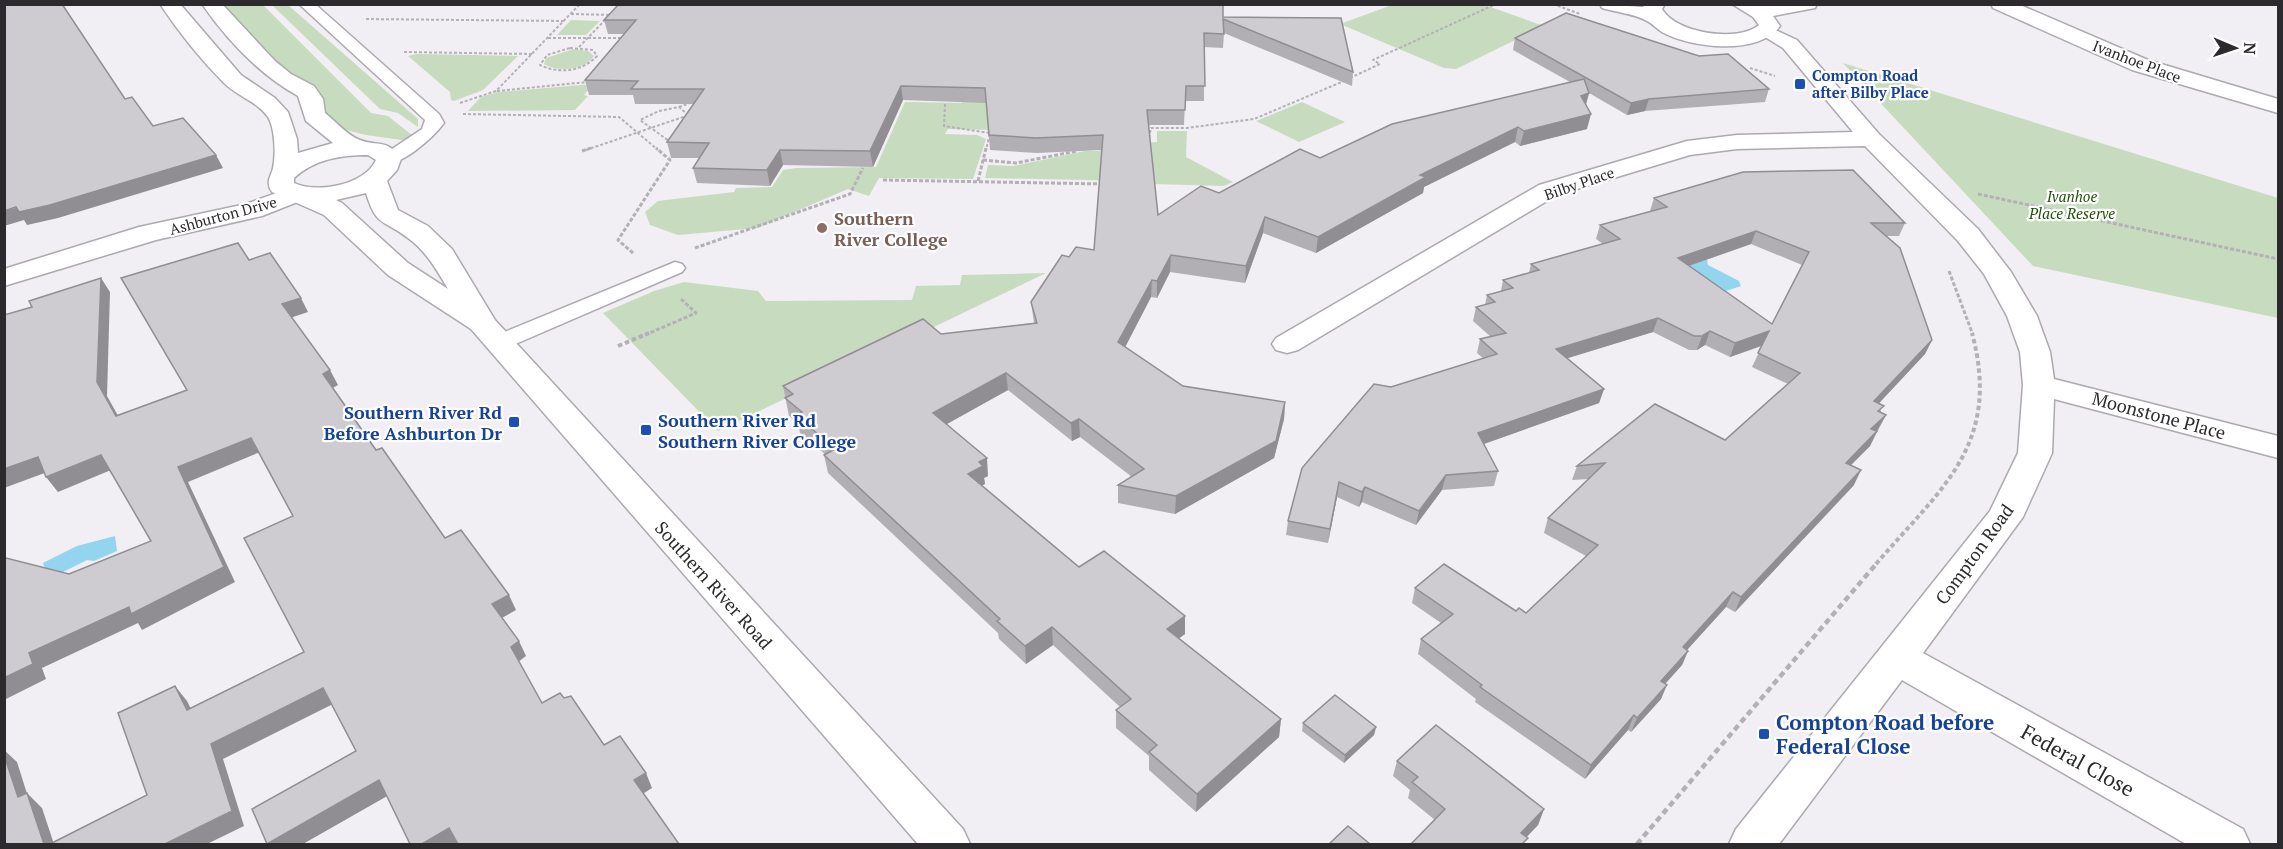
<svg xmlns="http://www.w3.org/2000/svg" width="2283" height="849" font-family="'PT Serif',serif">
	<style>
		.green { fill: #c7dcbe }
		.water { fill: #93d4ef }
		.lines { fill: none; stroke-linecap: round; stroke-linejoin: round }
		.service-casing { stroke: #aca9af; stroke-width: 3 }
		.minor-casing { stroke: #aca9af; stroke-width: 3 }
		.secondary-casing { stroke: #aca9af; stroke-width: 3 }
		.primary-casing { stroke: #aca9af; stroke-width: 3 }
		.path-far3 { stroke: #b3b0b6; stroke-width: 2; stroke-dasharray: 3 2; stroke-linecap: butt }
		.path-far2 { stroke: #b3b0b6; stroke-width: 3; stroke-dasharray: 4 2; stroke-linecap: butt }
		.path-far1 { stroke: #b3b0b6; stroke-width: 4; stroke-dasharray: 4.5 3; stroke-linecap: butt }
		.path { stroke: #b3b0b6; stroke-width: 4.5; stroke-dasharray: 6 4; stroke-linecap: butt }
		.service { fill: #fff; fill-rule: evenodd }
		.minor { fill: #fff; fill-rule: evenodd }
		.secondary { fill: #fff; fill-rule: evenodd }
		.primary { fill: #fff; fill-rule: evenodd }
		.wall { fill: #b1afb4; fill-rule: evenodd }
		.shaded-wall { fill: #908e92 }
		.building { fill: #cecbd1; stroke: #908e92; stroke-width: 1.5; fill-rule: evenodd }
		.transit-dot { fill: #1a4fb4; stroke: #fff; stroke-width: 2 }
		.education-dot { fill: #8d6e63; stroke: #fff; stroke-width: 2 }
		.labels { text-anchor: middle; dominant-baseline: central; stroke-width: 4.5; stroke-linejoin: round; paint-order: stroke }
		.far-street-label { font-size: 15px; fill: #2c2a2d; stroke: #fff }
		.far-transit-label { font-size: 15px; font-weight: bold; fill: #164399; stroke: #fff; text-anchor: start }
		.far-park-label { font-size: 15px; font-style: italic; fill: #254f0b; stroke: #fff }
		.education-label { font-size: 18px; font-weight: bold; fill: #785e54; stroke: #fff; text-anchor: start }
		.transit-label { font-size: 18px; font-weight: bold; fill: #164399; stroke: #fff; text-anchor: end }
		.street-label { font-size: 18px; fill: #2c2a2d; stroke: #fff }
		.near-transit-label { font-size: 21px; font-weight: bold; fill: #164399; stroke: #fff; text-anchor: start }
		.near-street-label { font-size: 21px; fill: #2c2a2d; stroke: #fff }
	</style>
	<rect width="100%" height="100%" fill="#f1eef4"/>
	<g class="green">
		<path d="M1482,4L1544,26L1456,69L1444,68L1340,24L1392,5Z"/>
		<path d="M222,5H263L371,113L388,116L413,136L406,141C384,136 353,137 334,123C322,114 326,98 314,88C308,84 300,82 294,77C267,57 245,29 222,5Z"/>
		<path d="M272,5H288L418,119V127L398,113L380,109Z"/>
		<path d="M571,20L600,21L586,35H557Z"/>
		<path d="M574,49L588,51L594,56C585,70 558,73 544,64L546,58Z"/>
		<path d="M417,54L518,56L483,90L454,101L451,100L450,92L408,56Z"/>
		<path d="M1843,63L2278,198V318L2033,266Z"/>
		<path d="M985,81L997,130L948,129L945,134L977,135L986,139L973,179L879,178L869,196L848,189L757,228L678,235L650,225L645,212L658,201L734,192L736,188L772,187L783,170L796,168L876,167L905,102L962,103L969,83Z"/>
		<path d="M593,84L584,95L588,96L575,110L468,111L481,97L498,92Z"/>
		<path d="M1302,102L1345,122L1299,142L1256,121Z"/>
		<path d="M1157,131H1187L1186,157L1233,182L1224,186L1153,184L1136,181L985,178L988,165L1013,166L1085,151H1099L1109,146L1157,142Z"/>
		<path d="M1046,273L718,431L603,313L654,291L684,282L758,291L766,301L912,300L916,286L960,285L962,275Z"/>
	</g>
	<g class="water">
		<path d="M1700,260H1707L1708,265L1739,281L1741,286L1726,291L1687,264Z"/>
		<path d="M115,536L117,551L94,561L87,560L49,579L43,563L77,546Z"/>
	</g>
	<g class="lines">
		<g class="service-casing">
			<g id="service">
				<path d="M299,4H315L439,114L444,123C434,137 401,167 383,163L380,159L383,155L422,129L425,120Z"/>
				<path d="M675,262L682,264L685,268L682,272L506,348H490L487,343L490,338Z"/>
			</g>
		</g>
		<g class="minor-casing">
			<g id="minor">
				<path d="M1991,4H2018L2148,60L2278,99V113L2132,70L1993,8Z"/>
				<path d="M1767,26L1797,40L1879,134L1978,229L2011,272L2037,316L2050,352L2054,379L2278,436V458L2054,399L2052,453L2023,517L1923,653L2243,829L2250,844H2186L1902,680L1779,844H1729L1736,829L1990,511L2018,453L2023,385L2020,352L2007,316L1984,274L1958,241L1865,146L1737,149L1690,155L1557,195L1298,350L1287,353L1276,350L1272,344L1276,338L1539,185L1687,141L1737,135L1853,132L1783,48L1757,32L1760,28Z"/>
			</g>
		</g>
		<g class="secondary-casing">
			<g id="secondary">
				<path d="M1600,4L1643,7L1645,4H1665L1662,9C1675,33 1738,43 1759,25L1753,17L1732,4H1817L1815,8L1773,16L1780,26C1759,56 1690,48 1662,32C1657,29 1652,23 1647,21C1635,14 1616,12 1602,8Z"/>
				<path d="M296,186L305,189L309,194L305,199L262,216L156,240L4,286V269L139,227L246,204Z"/>
			</g>
		</g>
		<g class="primary-casing">
			<path id="primary" d="M160,4H180L241,75L275,98L288,112L297,139L298,153L333,143L306,121L298,96C260,75 227,40 202,4H222L275,61L291,74L314,86L323,99L325,113C335,121 348,136 360,140C378,147 387,138 401,159L397,170L387,181L398,210L428,226L452,249L495,320L963,829L970,844H918L471,329L388,275L324,215L272,192C265,182 271,177 273,168C276,155 275,128 268,117C258,102 237,96 224,83C201,60 178,31 160,4ZM368,155L376,160C365,185 317,194 294,183V178C315,159 341,155 368,155ZM366,193C377,228 382,218 408,238C426,251 437,270 448,289L408,263L342,203L336,200Z"/>
		</g>
		<g class="path-far3">
			<path d="M1553,4L1580,14"/>
			<path d="M571,14L612,15"/>
			<path d="M366,19L564,21"/>
			<path d="M548,38H625"/>
			<path d="M579,47L607,18"/>
			<path d="M570,48L593,50L597,56C582,72 559,74 540,65L547,55Z"/>
			<path d="M404,52L532,54"/>
			<path d="M1750,68L1775,76"/>
			<path d="M1350,78L1380,64L1373,60L1496,4"/>
			<path d="M497,91L588,82"/>
			<path d="M460,103L496,91L580,4"/>
			<path d="M945,104L944,126L990,133L986,150"/>
			<path d="M679,107L690,103"/>
			<path d="M463,114L619,117L658,150"/>
			<path d="M1149,138L1151,128H1187L1254,119L1344,81"/>
			<path d="M672,140L669,141L640,120L659,111L679,107L688,115"/>
			<path d="M586,150L689,115"/>
		</g>
		<g class="path-far2">
			<path d="M582,151L591,148"/>
			<path d="M983,160L1016,163L1077,151"/>
			<path d="M883,180L1104,184"/>
			<path d="M978,181L986,148"/>
			<path d="M1978,194L2278,259"/>
			<path d="M695,248L850,194L863,168"/>
			<path d="M633,253L618,240L670,160L656,148"/>
			<path d="M1949,271L1973,335"/>
			<path d="M645,335L696,313L680,298"/>
		</g>
		<g class="path-far1">
			<path d="M618,346L649,333"/>
			<path d="M1876,564C1941,488 2002,445 1972,333"/>
		</g>
		<path class="path" d="M1637,844L1877,563"/>
		<use href="#service" class="service"/>
		<use href="#minor" class="minor"/>
		<use href="#secondary" class="secondary"/>
		<use href="#primary" class="primary"/>
	</g>
	<g class="wall">
		<path d="M1223,17L1353,72L1352,86L1224,33L1223,48L1204,47V101H1185L1184,125H1148L1158,215L1219,193L1320,158L1570,82L1513,50L1515,38L1769,89L1765,102L1645,111L1627,115L1589,93L1586,105L1587,129L1520,146L1515,142L1424,187L1423,193L1316,253L1263,233L1245,283L1170,272L1157,298L1151,297L1125,347L1183,386L1285,402L1284,419L1274,458L1175,514L1118,503V485L1132,477L1080,437L1072,441L1008,390L947,424L988,476L984,478L985,484L982,485L1079,567L1185,634L1179,638L1281,719L1279,737L1196,812L1149,770V756L1116,728V710L1120,707L1053,645L1026,664L999,639L998,633L828,473L824,455L825,454L800,433L798,423L789,416L783,386L941,334L1034,323L1031,302L1069,257L1094,250L1102,150L1037,153L990,150L986,103L903,100L873,167L783,165L770,186L697,183L693,168L699,158H671L667,142L694,104H635L633,95H589L585,80L624,34H608L604,20Z"/>
		<path d="M1654,198L1905,223L1899,236H1885L1932,340L1925,354L1879,403L1881,412L1886,415L1870,446L1851,465L1854,485L1735,612L1726,607L1687,650L1688,651L1682,665L1665,684L1661,699L1631,732L1628,730L1585,779L1475,702L1476,699L1418,654L1421,639L1441,623L1412,603L1415,588L1526,613L1586,556L1544,533L1548,518L1589,479L1572,480L1577,466L1725,440L1788,384L1752,367L1762,346L1730,357L1705,345L1697,350H1689L1653,332L1567,358L1604,389L1599,403L1484,444L1498,471L1494,486L1442,490L1416,525L1362,502L1359,507L1337,497L1328,543L1286,535L1288,521L1391,387L1483,358L1477,353L1480,339L1491,337L1473,321L1476,307L1485,305L1487,295L1501,291L1503,280L1529,273L1531,264L1603,244L1596,239L1600,225L1650,211ZM1751,244L1802,265L1772,324L1689,266Z"/>
		<path d="M1303,723L1376,727L1374,735L1344,763L1302,731Z"/>
		<path d="M1397,761L1544,809L1538,825L1526,837L1435,820L1408,798L1410,790L1393,776Z"/>
	</g>
	<g class="shaded-wall">
		<path d="M901,86L903,100L873,167L870,151Z"/>
		<path d="M1589,93L1585,107L1581,96Z"/>
		<path d="M1649,99L1645,111L1627,115L1631,103Z"/>
		<path d="M1591,114L1587,129L1520,146L1524,131Z"/>
		<path d="M1518,127L1515,142L1424,187L1423,193L1316,253L1318,237L1420,175Z"/>
		<path d="M780,150L783,165L770,186L767,170Z"/>
		<path d="M216,155L223,168L58,218L27,225L24,220L4,226V211Z"/>
		<path d="M1265,217L1263,233L1245,283L1246,266Z"/>
		<path d="M1756,231L1751,244L1674,271L1678,258Z"/>
		<path d="M1171,255L1170,272L1157,298V281Z"/>
		<path d="M101,278L110,292L107,396L126,430L116,416L97,382Z"/>
		<path d="M1152,280L1151,297L1119,359L1118,342Z"/>
		<path d="M301,298L308,312L290,318L282,304Z"/>
		<path d="M1658,318L1653,332L1552,363L1556,349Z"/>
		<path d="M1710,331L1705,345L1697,350L1702,336Z"/>
		<path d="M1769,331L1763,345L1730,357L1735,343Z"/>
		<path d="M1932,340L1925,354L1867,416L1874,401Z"/>
		<path d="M330,370L338,385L331,389L323,374Z"/>
		<path d="M1006,373L1008,390L936,430L933,413Z"/>
		<path d="M1604,389L1599,403L1475,447L1478,433Z"/>
		<path d="M1285,402L1284,419L1274,458L1175,514L1176,496Z"/>
		<path d="M1886,415L1878,429L1864,443L1871,429Z"/>
		<path d="M1079,419L1080,437L1072,441L1071,423Z"/>
		<path d="M1877,431L1870,446L1839,477L1846,463Z"/>
		<path d="M251,438L260,452L188,482L235,582L142,630L138,623L42,668L46,679L4,700V678L29,653L129,607L178,467Z"/>
		<path d="M101,455L111,470L58,492L46,477Z"/>
		<path d="M38,457L50,471L4,488V469Z"/>
		<path d="M987,458L988,476L984,478L985,484L970,492L968,474L979,462Z"/>
		<path d="M1861,470L1854,485L1735,612L1741,597Z"/>
		<path d="M1446,475L1442,490L1416,525L1419,511Z"/>
		<path d="M1339,482L1337,497L1328,543L1330,529Z"/>
		<path d="M1365,487L1362,502L1359,507L1362,492Z"/>
		<path d="M1733,592L1726,607L1676,662L1683,647Z"/>
		<path d="M509,595L516,610L500,619L492,604Z"/>
		<path d="M1185,616V634L1167,647V629Z"/>
		<path d="M1052,627L1053,645L1026,664L1025,646Z"/>
		<path d="M519,641L526,656L518,662L511,647Z"/>
		<path d="M1688,651L1682,665L1655,695L1661,681Z"/>
		<path d="M1667,685L1661,699L1631,732L1637,718Z"/>
		<path d="M175,686L187,701L199,725L187,710Z"/>
		<path d="M323,688L333,704L223,759L244,826L207,844H165L211,744Z"/>
		<path d="M1634,715L1628,730L1585,779L1591,765Z"/>
		<path d="M1281,719L1279,737L1196,812L1197,794Z"/>
		<path d="M1376,727L1374,735L1344,763L1345,755Z"/>
		<path d="M4,750L17,762L29,800L27,793L42,808L54,844H44L18,797L4,755Z"/>
		<path d="M646,773L652,788L641,795L634,780Z"/>
		<path d="M379,780L389,795L303,844H267Z"/>
		<path d="M1544,809L1538,825L1520,844L1521,833Z"/>
		<path d="M449,828L459,843L456,844H422Z"/>
	</g>
	<g class="building">
		<path d="M4,4H62L125,99L132,97L153,126L183,118L216,155L50,205L19,212L16,207L4,211Z"/>
		<path d="M619,4H1223V17L1341,18L1353,72L1223,19L1224,34L1204,33L1205,86H1186L1185,110H1147L1158,215L1201,186L1219,193L1300,149L1320,158L1392,124L1584,79L1589,93L1581,96L1591,114L1524,131L1518,127L1420,175L1426,177L1318,237L1265,217L1246,266L1171,255L1157,281L1152,280L1118,342L1183,386L1285,402L1276,441L1176,496L1118,485L1144,469L1079,419L1071,423L1006,373L933,413L987,458L979,462L983,466L968,474L1079,567L1104,551L1185,616L1167,629L1281,719L1197,794L1149,752L1157,745L1116,710L1131,699L1052,627L1025,646L997,621L1000,619L824,455L835,449L796,415L802,412L785,398L793,394L783,386L923,319L941,334L1037,323L1031,302L1062,255L1069,257L1076,247L1094,250L1103,135L1036,138L989,135L985,88L901,86L870,151L780,150L767,170L693,168L709,143L667,142L704,89H631L638,81L585,80L636,20H604Z"/>
		<path d="M1566,13L1699,56L1728,54L1769,89L1649,99L1631,103L1515,38Z"/>
		<path d="M1853,170L1905,223H1871L1900,248L1932,340L1874,401L1884,406L1878,411L1886,415L1871,429L1877,431L1846,463L1861,470L1741,597L1733,592L1683,647L1688,651L1661,681L1667,685L1637,718L1634,715L1591,765L1480,687L1482,685L1421,639L1453,614L1415,588L1444,564L1516,611L1519,608L1526,613L1598,545L1548,518L1605,463L1577,466L1655,404L1725,440L1800,373L1758,353L1769,331L1735,343L1710,331L1702,336H1694L1658,318L1556,349L1604,389L1478,433L1498,471L1446,475L1419,511L1365,487L1362,492L1339,482L1330,529L1288,521L1302,468L1374,384L1391,387L1497,354L1480,339L1506,333L1476,307L1495,302L1487,295L1513,288L1503,280L1539,270L1531,264L1620,239L1600,225L1667,207L1654,198L1743,172ZM1756,231L1809,252L1772,324L1678,258Z"/>
		<path d="M238,243L249,260L270,253L301,298L282,304L330,370L323,374L376,450L382,448L445,538L461,530L509,595L492,604L519,641L511,647L542,703L560,693L564,698L571,696L604,745L620,736L646,773L634,780L679,844H458L449,828L422,844H410L379,780L267,844L252,809L356,751L323,688L211,744L232,811L165,844H50L147,795L118,713L175,686L187,710L304,652L244,538L293,516L251,438L178,467L224,567L131,614L129,607L29,653L33,664L4,678V559L6,558L69,574L151,541L101,455L46,477L38,457L4,469V315L32,307L29,301L101,278L97,382L116,416L187,390L121,278Z"/>
		<path d="M1335,695L1376,727L1345,755L1303,723Z"/>
		<path d="M1436,725L1544,809L1521,833L1528,838L1522,844H1411L1445,809L1412,782L1418,777L1397,761Z"/>
		<path d="M4,755L18,797L27,793L44,844H4Z"/>
		<path d="M1348,826L1370,844H1329Z"/>
	</g>
	<g class="transit-dot">
		<rect x="1794" y="78" width="12" height="12" rx="3"/>
		<rect x="508" y="416" width="12" height="12" rx="3"/>
		<rect x="640" y="424" width="12" height="12" rx="3"/>
		<rect x="1758" y="728" width="12" height="12" rx="3"/>
	</g>
	<circle class="education-dot" cx="822" cy="228" r="6"/>
	<g class="labels">
		<g class="far-street-label">
			<text transform="translate(2137 61) rotate(21)">Ivanhoe Place</text>
			<text transform="translate(1579 183) rotate(-19)">Bilby Place</text>
			<text transform="translate(223 215) rotate(-15)">Ashburton Drive</text>
		</g>
		<g class="far-transit-label">
			<text x="1812" y="75">Compton Road<tspan x="1812" dy="17">after Bilby Place</tspan></text>
		</g>
		<g class="far-park-label">
			<text x="2072" y="196">Ivanhoe<tspan x="2072" dy="17">Place Reserve</tspan></text>
		</g>
		<g class="education-label">
			<text x="834" y="218">Southern<tspan x="834" dy="21">River College</tspan></text>
		</g>
		<g class="transit-label">
			<text x="502" y="412">Southern River Rd<tspan x="502" dy="21">Before Ashburton Dr</tspan></text>
			<text x="658" y="420" text-anchor="start">Southern River Rd<tspan x="658" dy="21">Southern River College</tspan></text>
		</g>
		<g class="street-label">
			<text transform="translate(2159 415) rotate(15)">Moonstone Place</text>
			<text transform="translate(1974 554) rotate(-54)">Compton Road</text>
			<text transform="translate(714 585) rotate(48)">Southern River Road</text>
		</g>
		<g class="near-transit-label">
			<text x="1776" y="722">Compton Road before<tspan x="1776" dy="24">Federal Close</tspan></text>
		</g>
		<g class="near-street-label">
			<text transform="translate(2078 760) rotate(29)">Federal Close</text>
		</g>
	</g>
	<rect width="2283" height="849" fill="none" stroke="#2c2a2d" stroke-width="12"/>
	<g transform="translate(2235 48) rotate(92)" stroke="#ffffff" stroke-width="4.5" paint-order="stroke">
	<path d="M0-4.5L10 22L0 15L-10 22Z" fill="#2c2a2d"/>
	<text y="-9" font-size="16" font-weight="bold" text-anchor="middle" fill="#2c2a2d">N</text>
	</g>
</svg>
